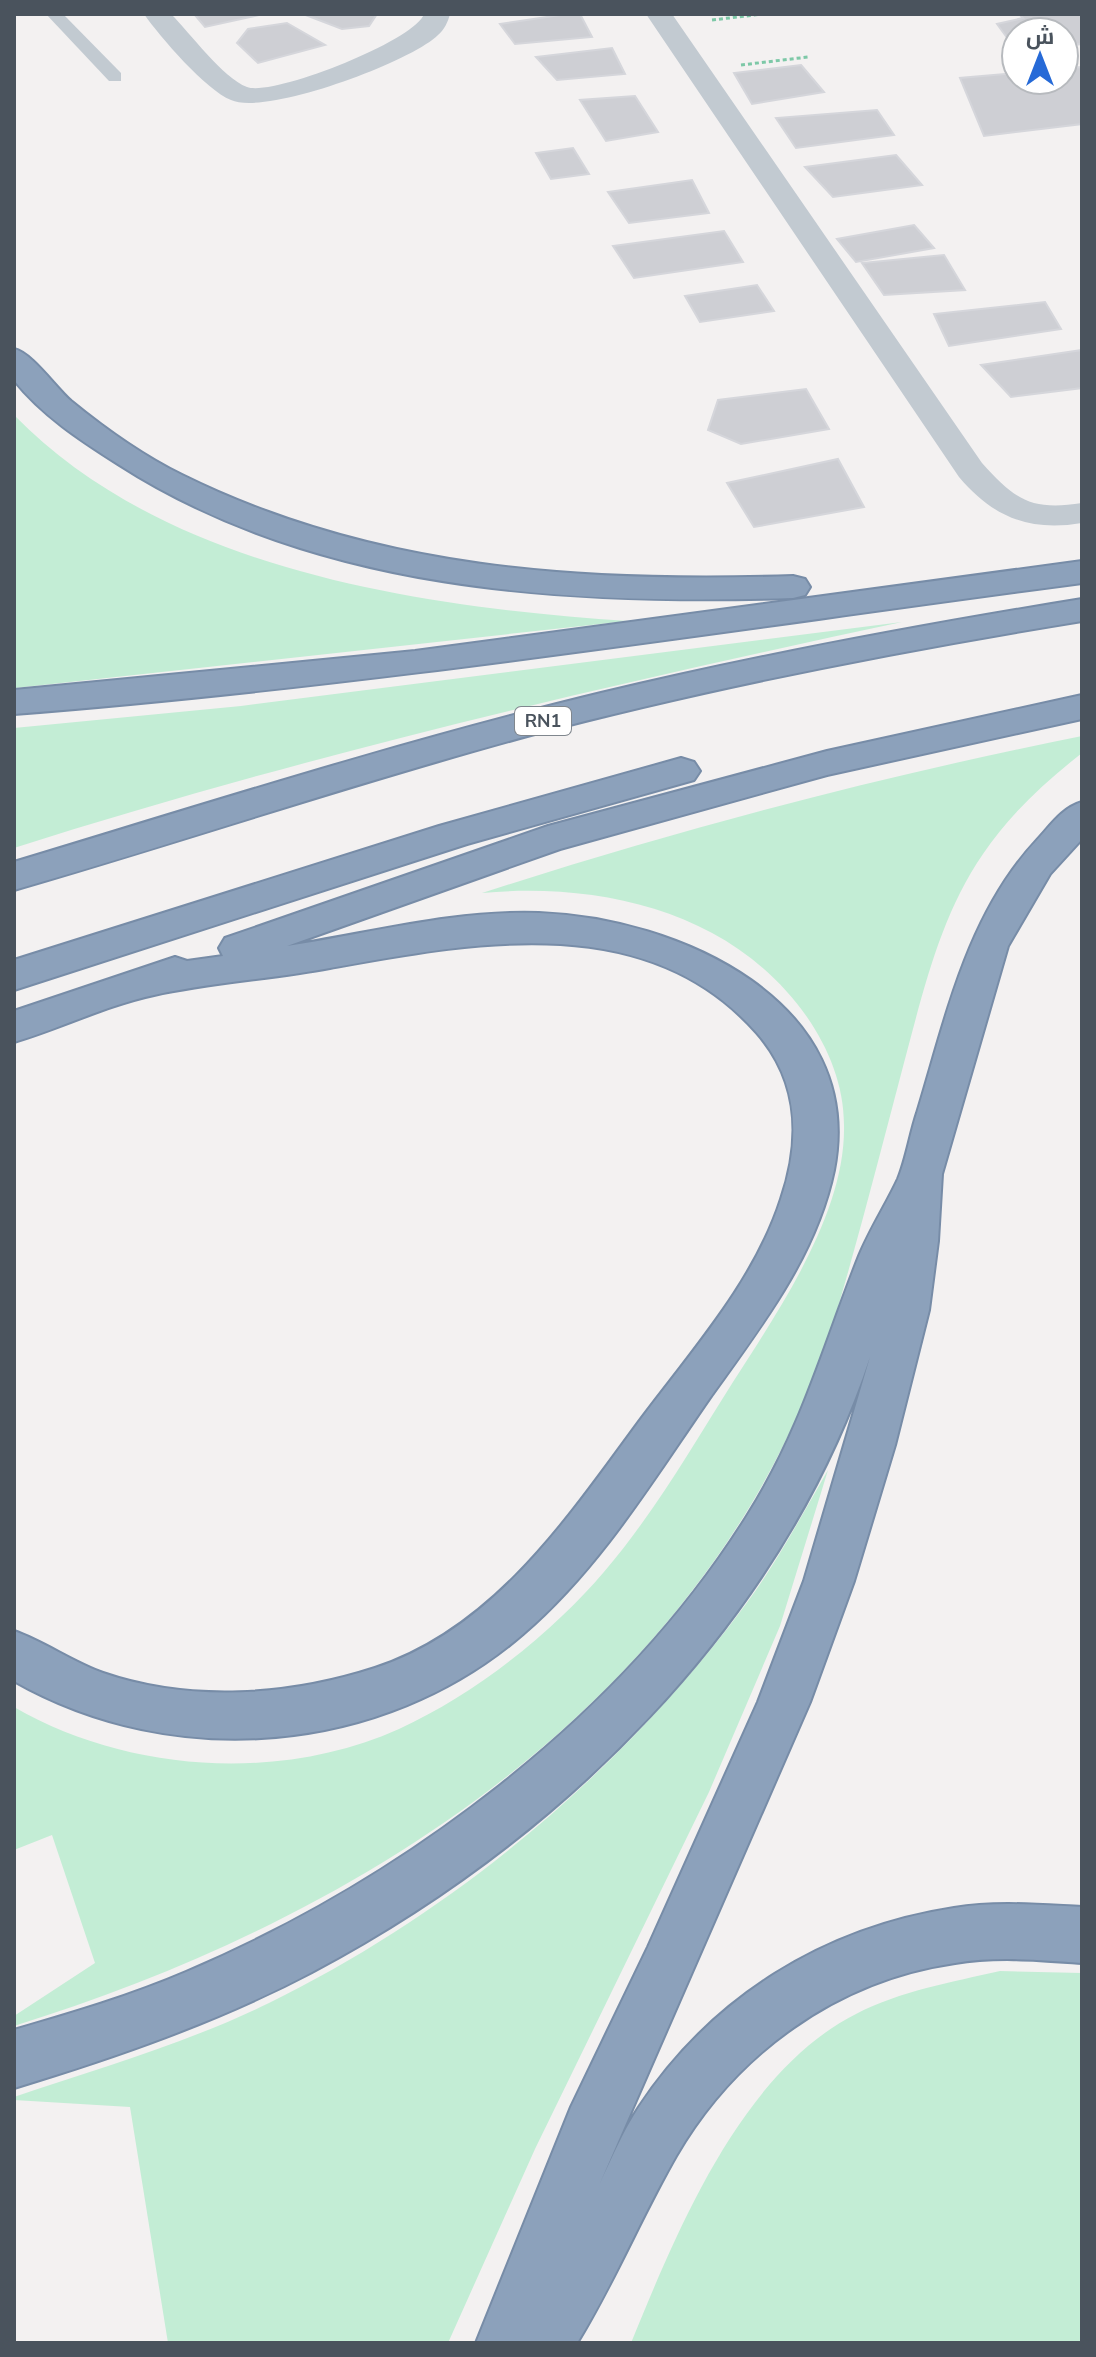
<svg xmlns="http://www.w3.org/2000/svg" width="1096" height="2357" font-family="'Nunito Sans',Cairo,sans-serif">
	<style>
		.green { fill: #c3edd5 }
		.building { fill: #cecfd4; stroke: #d5d6db; stroke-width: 2 }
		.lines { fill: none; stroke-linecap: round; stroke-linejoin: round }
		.highway-casing { stroke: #778ca7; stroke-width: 4 }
		.path { stroke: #7dc8a7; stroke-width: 3; stroke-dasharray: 4 3; stroke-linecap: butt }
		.lane { fill: #c2cad1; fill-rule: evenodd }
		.street { fill: #c2cad1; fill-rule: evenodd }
		.highway { fill: #8ca1bb; fill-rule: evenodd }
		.labels { text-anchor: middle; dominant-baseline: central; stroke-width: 8; stroke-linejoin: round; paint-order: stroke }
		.shield { fill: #fff; stroke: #80878e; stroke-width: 2 }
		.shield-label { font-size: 18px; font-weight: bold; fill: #4a535d }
	</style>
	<rect width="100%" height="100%" fill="#f3f1f1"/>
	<g class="green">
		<path d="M14,415C166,571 421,607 628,621L15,688Z"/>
		<path d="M902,622C603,686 306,755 14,848V728L241,706Z"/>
		<path d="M1082,736V753C1045,782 1010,814 983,854C941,915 924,988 905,1059C883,1142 862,1225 838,1307C725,1686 374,1915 14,2026V2016L95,1963L52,1835L14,1850V1707C126,1772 279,1783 399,1729C458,1702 515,1661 562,1616C633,1550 682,1463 733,1382C779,1310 846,1213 844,1125C844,1086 829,1049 807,1017C734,912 602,882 482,893C679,829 878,777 1082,736Z"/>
		<path d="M828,1470L780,1626L709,1792L535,2149L448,2343H168L130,2107L14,2100V2097C100,2068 187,2043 269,2003C456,1911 622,1771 746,1604C777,1562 802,1515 828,1470Z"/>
		<path d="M1000,1971L1082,1973V2343H631C677,2231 741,2072 856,2014C900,1991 952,1982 1000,1971Z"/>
	</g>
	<g class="building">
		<path d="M194,14H258L259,15L205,27Z"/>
		<path d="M303,14H377L369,26L342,29Z"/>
		<path d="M567,14H580L592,37L515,44L500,24Z"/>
		<path d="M1019,14H1082V44L1064,46V32H1016V50L997,24L1023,18Z"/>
		<path d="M287,23L325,45L258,63L237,43L248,29Z"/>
		<path d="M612,48L625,74L557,80L536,57Z"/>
		<path d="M801,65L824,92L752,104L734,73Z"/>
		<path d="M1082,67V124L984,136L960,78L1016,73V80H1064V68Z"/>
		<path d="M635,96L658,132L606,141L580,100Z"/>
		<path d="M877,110L894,135L796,148L776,118Z"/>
		<path d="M573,148L589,174L551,179L536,153Z"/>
		<path d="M896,155L922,185L833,197L805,167Z"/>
		<path d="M692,180L709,213L629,223L608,192Z"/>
		<path d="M914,225L934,248L856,262L837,239Z"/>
		<path d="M724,231L743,262L634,278L613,246Z"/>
		<path d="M944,255L965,290L884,295L862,263Z"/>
		<path d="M757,285L774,311L700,322L685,296Z"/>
		<path d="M1045,302L1061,329L949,346L934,314Z"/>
		<path d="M1082,350V388L1011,397L981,365Z"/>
		<path d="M806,389L829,429L741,444L708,430L718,400Z"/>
		<path d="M838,459L864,507L754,527L727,483Z"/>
	</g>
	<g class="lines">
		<g class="highway-casing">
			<g id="highway">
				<path d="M14,349C32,353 55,387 71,401C104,428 143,456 182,475C374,570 582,583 793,576L805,579L810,587L805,595L793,598C564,605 315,591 118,464C80,440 42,415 14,380Z"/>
				<path d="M1082,561V583C726,630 372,686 14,714V690L415,651Z"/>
				<path d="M1082,599V621C897,651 712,687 531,735C357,782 187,840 14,890V862C209,803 403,741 601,693C760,655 921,625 1082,599Z"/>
				<path d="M1082,695V719L827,775L560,849L287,946C371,933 454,910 539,913C677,918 867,1001 834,1170C816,1257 759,1329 709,1399C653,1480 599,1569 523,1634C383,1755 174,1772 14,1681V1631C45,1642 72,1662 103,1673C190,1703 289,1696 375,1668C494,1629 568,1518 638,1423C690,1353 754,1283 781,1199C801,1140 799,1081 757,1033C647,908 474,942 330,968C272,979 212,982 154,995C107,1005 61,1028 14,1042V1011L175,957L187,961L223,956L219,948L225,938L548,826L827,751Z"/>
				<path d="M681,758L694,762L700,771L694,780L467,844L14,990V960L439,826Z"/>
				<path d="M1082,802V839L1050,874L1008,946L942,1174L938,1241L929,1310L895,1445L854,1581L810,1702L600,2183C612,2158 623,2131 639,2107C712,1997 824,1928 954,1908C996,1901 1040,1905 1082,1907V1963C1040,1960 997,1956 955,1963C837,1980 736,2053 676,2156C641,2217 614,2283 577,2343H476L571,2107L648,1947L758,1702L804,1581L870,1357C780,1626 559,1841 312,1972C217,2022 116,2057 14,2088V2030C72,2013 130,1996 186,1972C402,1880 621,1718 747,1516C802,1429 822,1349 859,1256C870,1229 887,1203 898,1179C906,1160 910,1134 917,1113C946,1018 967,915 1037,840C1051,825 1062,808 1082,802Z"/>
			</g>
		</g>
		<g class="path">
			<path d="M712,20L763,14"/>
			<path d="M741,65L808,57"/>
		</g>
		<path class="lane" d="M46,14H63L121,73V81H109Z"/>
		<g class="street">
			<path d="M144,14H171C190,33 223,78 247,87C273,97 416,40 424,14H450C448,22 444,30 438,35C411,62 266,116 231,100C206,90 160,37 144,14Z"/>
			<path d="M646,14H672L982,463C1015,500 1032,511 1082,503V523C1029,532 993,517 959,477Z"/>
		</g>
		<use href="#highway" class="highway"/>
	</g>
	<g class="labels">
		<rect class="shield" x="515" y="707" width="56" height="28" rx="6"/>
		<g class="shield-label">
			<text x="543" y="721">RN1</text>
		</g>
	</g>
	<rect width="1096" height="2357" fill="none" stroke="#4a535d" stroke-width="32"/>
	<g transform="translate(1040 56)"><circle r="38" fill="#ffffff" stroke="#b7babe" stroke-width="2"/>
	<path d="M0-6L14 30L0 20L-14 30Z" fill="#266ad7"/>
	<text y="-12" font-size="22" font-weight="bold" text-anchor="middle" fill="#4a535d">ش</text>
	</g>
</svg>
